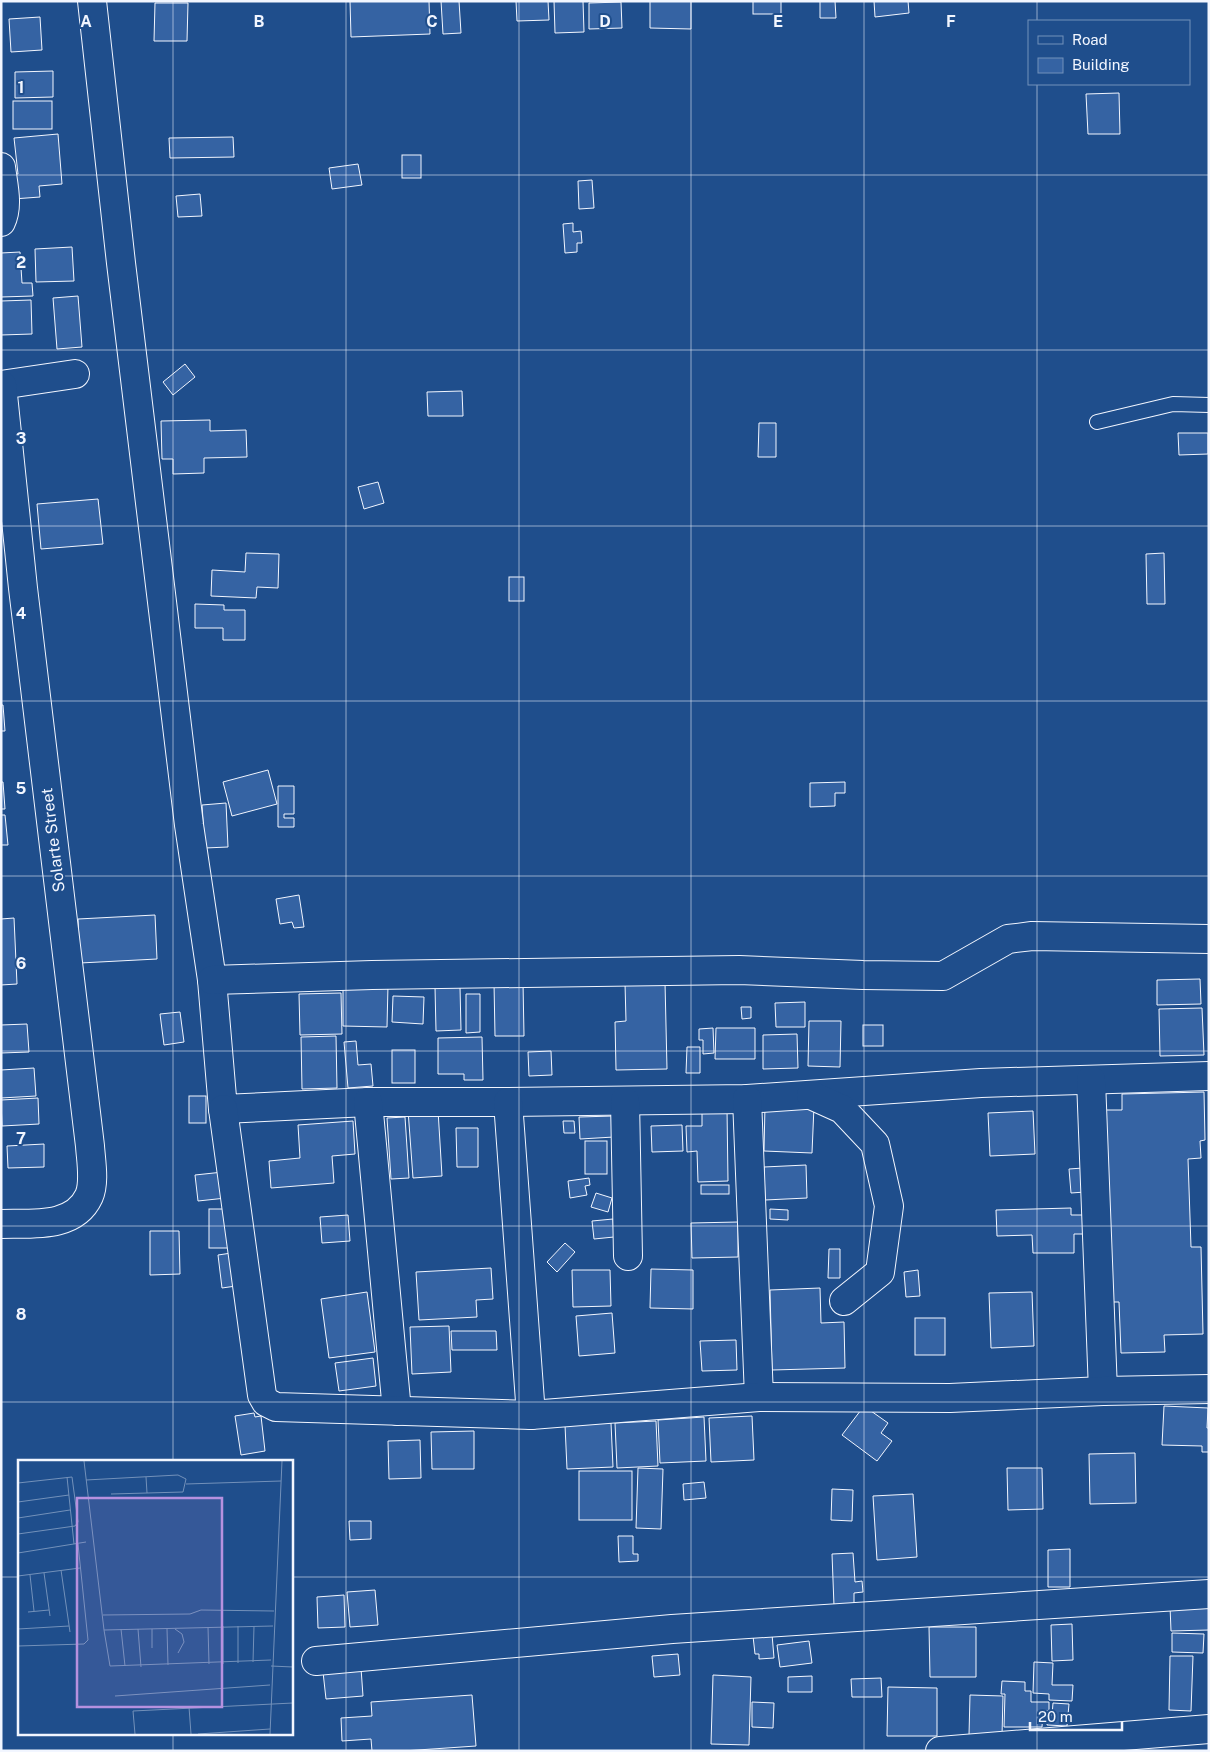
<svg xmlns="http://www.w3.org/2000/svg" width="1210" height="1752" font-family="'Public Sans',sans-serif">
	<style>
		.building { fill: #3563a3; stroke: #f2f6ff }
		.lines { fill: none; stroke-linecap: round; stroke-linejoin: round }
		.service-casing { stroke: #f2f6ff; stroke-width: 16 }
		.minor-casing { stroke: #f2f6ff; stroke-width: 30 }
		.service { stroke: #1f4e8c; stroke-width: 14 }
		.minor { stroke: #1f4e8c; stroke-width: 28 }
		.grid { fill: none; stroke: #f2f6ff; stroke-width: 1; stroke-opacity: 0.55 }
		.labels { text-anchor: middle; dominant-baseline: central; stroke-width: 4; stroke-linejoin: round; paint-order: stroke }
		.street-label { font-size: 16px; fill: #f2f6ff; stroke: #1f4e8c }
		.inset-road { fill: none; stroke: #7391ba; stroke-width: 1 }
		.view { fill: #b691df; fill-opacity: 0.15; stroke: #b691df; stroke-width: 2.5 }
		.inset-edge { fill: none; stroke: #f2f6ff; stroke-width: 2.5 }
		.grid-label { font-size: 16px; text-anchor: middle; font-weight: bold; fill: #f2f6ff; stroke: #1f4e8c; stroke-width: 4; stroke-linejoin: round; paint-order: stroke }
	</style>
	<rect width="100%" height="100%" fill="#1f4e8c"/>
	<g class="building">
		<path d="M350,1H429L430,34L351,37Z"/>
		<path d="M441,1H459L461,33L443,34Z"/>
		<path d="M516,1H548L549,20L517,21Z"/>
		<path d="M554,1H583L584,32L555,33Z"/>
		<path d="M650,1H691V29L650,28Z"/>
		<rect x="753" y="1" width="28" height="13"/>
		<path d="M820,1H835L836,18H820Z"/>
		<path d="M874,1H908L909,13L875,17Z"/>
		<path d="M621,2L622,28L589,29V3Z"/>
		<path d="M155,3H188L187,41H154Z"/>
		<path d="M40,17L42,50L11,52L9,19Z"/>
		<path d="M53,71V97L15,98V72Z"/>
		<path d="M1119,93L1120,134H1088L1086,94Z"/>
		<rect x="13" y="101" width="39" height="28"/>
		<path d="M58,134L62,184L39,186L40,197L13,199L11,174H18L14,138Z"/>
		<path d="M233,137L234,157L170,158L169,138Z"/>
		<rect x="402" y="155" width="19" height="23"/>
		<path d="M358,164L362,185L332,189L329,168Z"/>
		<path d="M592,180L594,208L579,209L578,181Z"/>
		<path d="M200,194L202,216L178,217L176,196Z"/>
		<path d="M573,223V232L581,231L582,243H577V252L565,253L563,224Z"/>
		<path d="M72,247L74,281L36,282L35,249Z"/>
		<path d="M20,252L22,283H32L33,296L1,297V253Z"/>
		<path d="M78,296L82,347L57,349L53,298Z"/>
		<path d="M31,300L32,334L1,335V301Z"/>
		<path d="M185,364L195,377L173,395L163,382Z"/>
		<path d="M462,391L463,416H428L427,392Z"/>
		<path d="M210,420V431L246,430L247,457L204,458V473L173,474V459H162L161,421Z"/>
		<path d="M759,423H776V457H758Z"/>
		<path d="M1178,433H1208V454L1179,455Z"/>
		<path d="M378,482L384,503L364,509L358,487Z"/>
		<path d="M98,499L103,544L41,549L37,504Z"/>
		<path d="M246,553L279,554L278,588L257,587L256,598L211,596L212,570L245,572Z"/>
		<path d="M1164,553L1165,604H1147L1146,554Z"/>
		<rect x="509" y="577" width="15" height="24"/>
		<path d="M195,604L224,605V610H245V640H223V628H195Z"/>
		<path d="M1,705H3L5,731H1Z"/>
		<path d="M268,770L277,804L232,816L223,782Z"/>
		<path d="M1,782H3L5,809H1Z"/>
		<path d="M845,782V793H835V806L810,807V783Z"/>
		<path d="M278,786H294V814H284V818H294V827H278Z"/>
		<path d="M226,803L228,847L205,848L202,805Z"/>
		<path d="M1,815H5L8,845H1Z"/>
		<path d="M299,895L304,927L294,928L292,922L280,924L276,899Z"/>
		<path d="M155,915L157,959L80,963L78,919Z"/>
		<path d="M14,918L17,984L1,985V919Z"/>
		<path d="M1200,979L1201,1004L1157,1005V980Z"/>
		<path d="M523,982L524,1036H495L494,983Z"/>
		<path d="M665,982L667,1069L616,1070L615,1022L626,1021L625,983Z"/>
		<path d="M343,984L388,985L387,1027L343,1026Z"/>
		<path d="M435,987H460L461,1030L436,1031Z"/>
		<path d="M341,993L342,1034L300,1035L299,994Z"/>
		<path d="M466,994H480V1032L466,1033Z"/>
		<path d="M393,996L424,997L423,1024L392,1022Z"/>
		<path d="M805,1002V1027H776L775,1003Z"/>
		<path d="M741,1007H751V1018L742,1019Z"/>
		<path d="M1202,1008L1204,1055L1160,1056L1159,1009Z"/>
		<path d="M180,1012L184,1042L164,1045L160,1014Z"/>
		<path d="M809,1021H841L840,1067L808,1066Z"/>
		<path d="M27,1024L29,1052L1,1053V1025Z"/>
		<rect x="863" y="1025" width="20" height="21"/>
		<path d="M713,1028L714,1053L703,1054V1040H699V1029Z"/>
		<path d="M716,1028H755V1059H715Z"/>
		<path d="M797,1034L798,1068L763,1069V1035Z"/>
		<path d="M336,1036L337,1088L302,1089L301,1037Z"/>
		<path d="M482,1037L483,1080H464V1074H438V1038Z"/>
		<path d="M356,1041L358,1065L371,1064L373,1086L348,1088L344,1042Z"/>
		<path d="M687,1047H700V1073H686Z"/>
		<rect x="392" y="1050" width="23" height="33"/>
		<path d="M551,1051L552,1075L529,1076L528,1052Z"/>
		<path d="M34,1068L36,1096L1,1098V1070Z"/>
		<path d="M1204,1092L1205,1140L1200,1141L1201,1158L1188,1159L1191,1247H1201L1203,1334L1164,1335L1165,1352L1121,1353L1119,1302H1107L1103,1110H1122V1094Z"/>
		<rect x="189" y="1096" width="17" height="27"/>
		<path d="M38,1098L39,1124L2,1126L1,1100Z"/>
		<path d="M765,1105L814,1106L812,1153L764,1151Z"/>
		<path d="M702,1109H727L728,1181L698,1182L697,1151L687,1152L686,1126H702Z"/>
		<path d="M408,1110H438L442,1176L413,1178Z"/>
		<path d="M1033,1111L1035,1154L990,1156L988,1113Z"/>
		<path d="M613,1116L614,1137L580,1139L579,1117Z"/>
		<path d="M405,1117L409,1178L391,1179L387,1118Z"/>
		<path d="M353,1121L355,1154L332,1156L334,1183L271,1188L269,1161L300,1158L298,1125Z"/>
		<path d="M563,1121H574L575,1133H564Z"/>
		<path d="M682,1125L683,1151L652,1152L651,1126Z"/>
		<path d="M456,1128H478V1167H457Z"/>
		<rect x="585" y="1141" width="22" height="33"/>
		<path d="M44,1144V1167L8,1168L7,1146Z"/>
		<path d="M806,1165L807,1198L765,1200L764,1167Z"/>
		<path d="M1083,1168L1085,1192L1071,1193L1069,1169Z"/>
		<path d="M223,1172L226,1198L198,1201L195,1175Z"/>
		<path d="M589,1178L590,1185L585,1186L587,1195L570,1198L568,1181Z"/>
		<rect x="701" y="1185" width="28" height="9"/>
		<path d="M596,1193L612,1198L608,1212L591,1207Z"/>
		<path d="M1071,1208V1215H1086V1234H1074V1253H1033L1032,1235L997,1236L996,1210Z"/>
		<rect x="209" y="1209" width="23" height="39"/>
		<path d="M770,1209L788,1210V1220L770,1219Z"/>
		<path d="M348,1215L350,1241L322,1243L320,1217Z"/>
		<path d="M613,1219L614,1237L594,1239L592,1221Z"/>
		<path d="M738,1222V1257L692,1258L691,1223Z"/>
		<path d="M150,1231H179L180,1274L150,1275Z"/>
		<path d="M565,1243L575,1252L557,1272L547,1262Z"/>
		<path d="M829,1249H840V1278H828Z"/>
		<path d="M238,1252L243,1285L222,1288L218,1255Z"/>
		<path d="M491,1268L493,1299L476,1300L477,1317L419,1320L416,1272Z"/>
		<path d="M651,1269L693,1270V1309L650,1308Z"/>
		<path d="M572,1270H610L611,1306L573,1307Z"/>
		<path d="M918,1270L920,1296L906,1297L904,1272Z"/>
		<path d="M820,1288L821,1323L844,1322L845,1368L772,1370L770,1290Z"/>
		<path d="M367,1292L375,1352L329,1358L321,1299Z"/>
		<path d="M1032,1292L1034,1346L991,1348L989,1293Z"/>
		<path d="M612,1313L615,1353L579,1356L576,1316Z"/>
		<rect x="915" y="1318" width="30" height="37"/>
		<path d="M449,1326L451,1372L412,1374L410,1327Z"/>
		<path d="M451,1331H496L497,1350H452Z"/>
		<path d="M736,1340L737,1370L702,1371L700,1341Z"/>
		<path d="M373,1358L376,1386L339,1391L335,1363Z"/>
		<path d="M864,1406L888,1423L881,1433L892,1441L877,1461L842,1435Z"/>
		<path d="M1164,1406L1208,1408L1207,1428H1209V1452H1202V1446L1162,1445Z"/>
		<path d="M254,1413L255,1417L261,1416L265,1451L241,1455L235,1416Z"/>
		<path d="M752,1416L754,1460L711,1462L709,1418Z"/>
		<path d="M704,1417L706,1461L660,1463L658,1420Z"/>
		<path d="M656,1421L658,1466L617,1468L615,1423Z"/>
		<path d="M611,1423L613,1467L567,1469L565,1425Z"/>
		<path d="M474,1431V1469H432L431,1432Z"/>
		<path d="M420,1440L421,1478L389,1479L388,1441Z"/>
		<path d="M1135,1453L1136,1503L1090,1504L1089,1454Z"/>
		<path d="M638,1468L663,1469L661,1529L636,1528Z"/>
		<path d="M1007,1468H1042L1043,1509L1008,1510Z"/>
		<rect x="579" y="1471" width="53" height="49"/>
		<path d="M704,1482L706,1498L684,1500L683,1484Z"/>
		<path d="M832,1489L853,1490L852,1521L831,1520Z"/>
		<path d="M913,1494L917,1557L877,1560L873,1496Z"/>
		<path d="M349,1521H371V1539L350,1540Z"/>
		<path d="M618,1536H633V1554H638V1561L619,1562Z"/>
		<path d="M1070,1549V1587H1048V1550Z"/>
		<path d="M853,1553L855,1582L862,1581L863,1592L854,1593V1605L834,1606L832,1554Z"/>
		<path d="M375,1590L378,1625L350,1627L347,1592Z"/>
		<path d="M344,1595L345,1627L318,1628L317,1597Z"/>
		<path d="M1209,1605V1630L1171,1631L1170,1606Z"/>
		<path d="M1072,1624L1073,1660L1052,1661L1051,1625Z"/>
		<path d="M929,1627H976V1677H930Z"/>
		<path d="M1172,1633L1204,1634L1203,1653L1172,1652Z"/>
		<path d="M772,1634L774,1658L759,1659V1654H755L753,1636Z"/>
		<path d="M809,1641L812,1663L780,1667L777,1645Z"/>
		<path d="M678,1654L680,1675L654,1677L652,1656Z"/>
		<path d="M1170,1656H1193L1191,1711L1169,1710Z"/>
		<path d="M1034,1662L1053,1663L1052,1685H1073L1072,1701L1049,1700V1694L1033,1693Z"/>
		<path d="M361,1668L363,1696L326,1699L323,1672Z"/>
		<path d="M713,1675L751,1677L749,1745L711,1744Z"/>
		<path d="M812,1676V1692H788V1677Z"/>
		<path d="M881,1678L882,1697H852L851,1679Z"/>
		<path d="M1002,1681L1025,1682V1691H1031V1702H1049V1711H1043L1042,1727H1004L1005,1694H1001Z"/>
		<path d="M888,1687L937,1688V1736H887Z"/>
		<path d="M472,1695L476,1746L403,1751H372L371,1739L342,1741L341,1718L372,1716L371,1702Z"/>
		<path d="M970,1695L1003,1696L1002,1736L969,1735Z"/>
		<path d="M752,1702L774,1703L773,1728L752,1727Z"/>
		<path d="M1053,1703L1069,1704L1067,1726L1047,1725L1048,1714L1052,1715Z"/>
	</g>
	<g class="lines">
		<g class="service-casing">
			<path id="service" d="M1097,422L1173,404L1209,405"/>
		</g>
		<g class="minor-casing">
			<g id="minor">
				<path d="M92,1L121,263L189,825L212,980L223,1109L368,1102H508L747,1099L981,1083L1209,1076"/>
				<path d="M1,167C3,184 9,206 1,222"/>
				<path d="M1,385L75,374"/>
				<path d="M212,980L372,975L739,970L863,975L943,976L1008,939L1032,936L1209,939"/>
				<path d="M1091,1080L1103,1391"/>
				<path d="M811,1095L842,1109L875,1144L889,1206L880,1272L844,1301"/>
				<path d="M747,1099L759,1397"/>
				<path d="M625,1101L628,1256"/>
				<path d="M368,1102L397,1411"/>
				<path d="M508,1102L531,1415"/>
				<path d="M223,1109L262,1395L266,1402L276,1407L531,1415L759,1397L950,1398L1103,1391L1209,1389"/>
				<path d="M1,1224C31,1223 74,1229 89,1196C95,1182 91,1161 90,1146L23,588L2,385"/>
				<path d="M316,1661L672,1629L1209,1594"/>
				<path d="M940,1751L1209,1729"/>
			</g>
		</g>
		<use href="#service" class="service"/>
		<use href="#minor" class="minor"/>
	</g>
	<path class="grid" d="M173,1V1461M346,1V1751M519,1V1751M691,1V1751M864,1V1751M1037,1V21M1037,84V1751M1,175H1209M1,350H1209M1,526H1209M1,701H1209M1,876H1209M1,1051H1209M1,1226H1209M1,1402H1209M1,1577H19M291,1577H1209M173,1733V1751"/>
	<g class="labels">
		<g class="street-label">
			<text transform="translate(53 840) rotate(-97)">Solarte Street</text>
		</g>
	</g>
	<g transform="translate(18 1460)">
		<rect width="275" height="275" fill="#1f4e8c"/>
		<path class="inset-road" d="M66,1L86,170L255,166M49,17L56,84M128,17L129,33M68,20L160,15L168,19L165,32L93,34M0,23L54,17L60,62L57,66L0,74M168,24L263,21M0,42L51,35M0,58L52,50M0,93L68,82M43,110L52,172M26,113L32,156M12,115L16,151M0,116L62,108M10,152L31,150M85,155L172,154L183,150L256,151M205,166V204M220,166V203M190,167L191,204M0,169L51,166M103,169L107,206M120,169L123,207M134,169V188M149,169L150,205M157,169L164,174L166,182L160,193M86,170L92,206L253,200M0,186L66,184L70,180L60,84M235,202L236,166M253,206L275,207M97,236L252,225M171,247L173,274M117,274L115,251L275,243M180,274L252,269M252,274L264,1"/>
		<path class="view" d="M59,38H204V247H59Z"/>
		<rect width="275" height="275" class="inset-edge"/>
	</g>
	<g class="grid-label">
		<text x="86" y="27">A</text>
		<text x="259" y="27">B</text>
		<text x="432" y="27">C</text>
		<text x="605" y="27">D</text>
		<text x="778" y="27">E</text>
		<text x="951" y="27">F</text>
		<text x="21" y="93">1</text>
		<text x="21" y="268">2</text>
		<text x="21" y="444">3</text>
		<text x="21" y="619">4</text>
		<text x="21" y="794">5</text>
		<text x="21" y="969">6</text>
		<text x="21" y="1144">7</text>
		<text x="21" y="1320">8</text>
	</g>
	<rect width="1210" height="1752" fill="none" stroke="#f2f6ff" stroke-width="5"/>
	<rect x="1028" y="20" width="162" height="65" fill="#1f4e8c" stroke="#7391ba"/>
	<rect x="1038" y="36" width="25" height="8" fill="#1f4e8c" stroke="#7391ba"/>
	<text x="1072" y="45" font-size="15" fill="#f2f6ff">Road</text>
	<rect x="1038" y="58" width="25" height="15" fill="#3563a3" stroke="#7391ba"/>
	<text x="1072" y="70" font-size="15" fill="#f2f6ff">Building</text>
	<path d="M1030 1722v8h92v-8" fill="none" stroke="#f2f6ff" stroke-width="2.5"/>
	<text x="1038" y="1722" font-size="15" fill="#f2f6ff" stroke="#1f4e8c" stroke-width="4" paint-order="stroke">20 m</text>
</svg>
